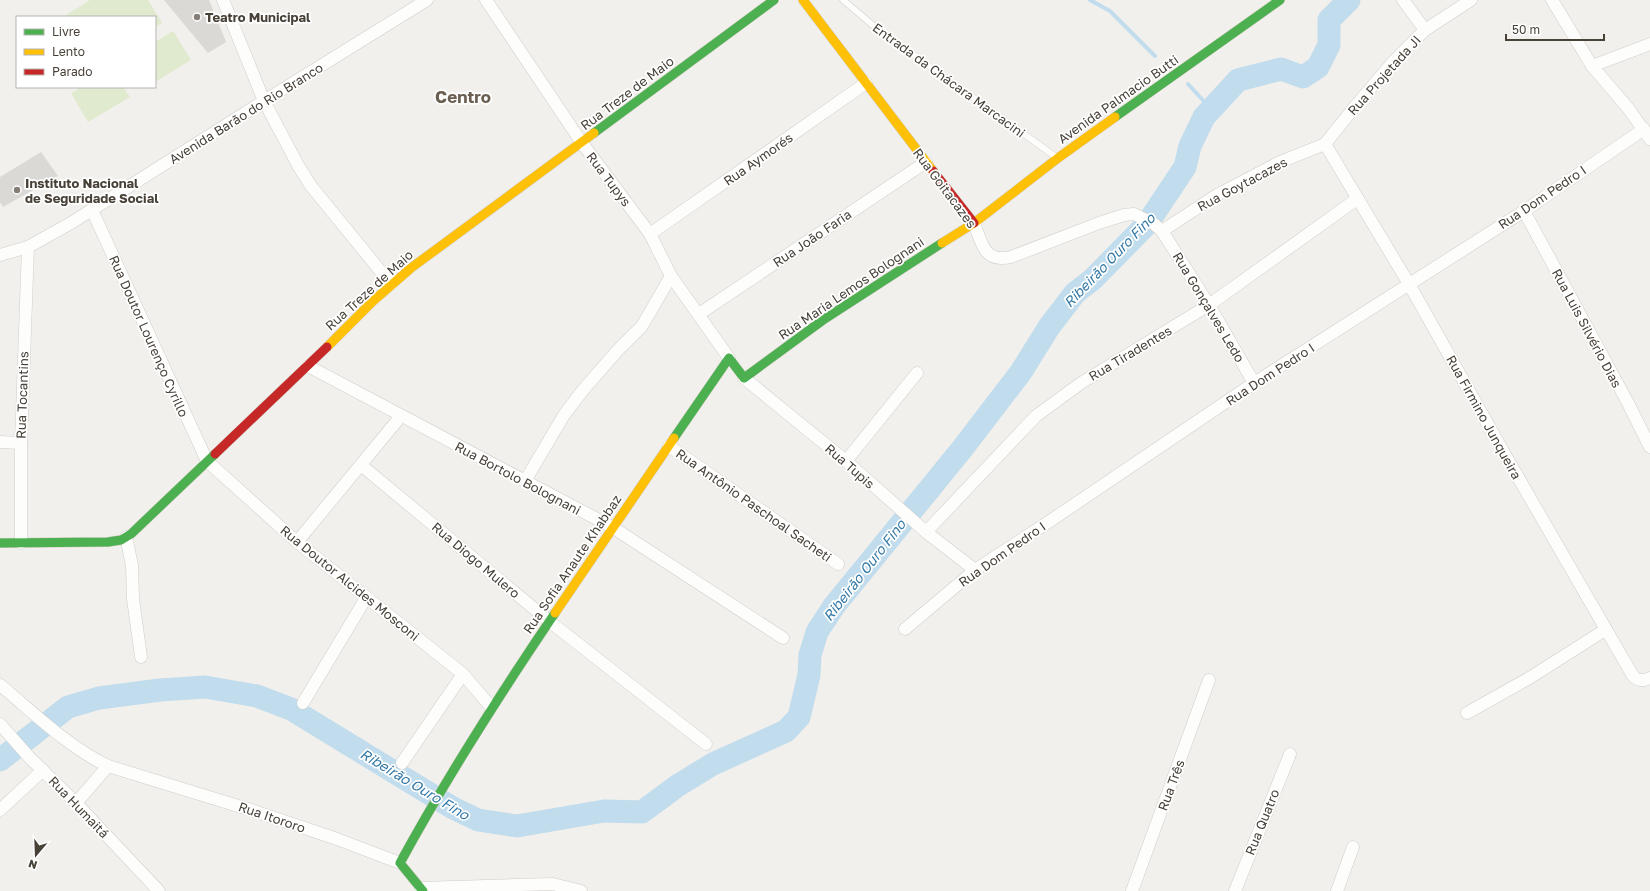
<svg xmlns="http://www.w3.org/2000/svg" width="1650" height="891" font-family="'Golos Text',sans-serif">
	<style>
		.green { fill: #e0eace }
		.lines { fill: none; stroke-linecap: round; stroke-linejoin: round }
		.stream { stroke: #c0dced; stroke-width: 4 }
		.river { stroke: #c0dced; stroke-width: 23 }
		.building { fill: #dbd9d5 }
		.lane-casing { stroke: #d0ceca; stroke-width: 7 }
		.street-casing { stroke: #d0ceca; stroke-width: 13 }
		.fast-casing { stroke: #d0cdc3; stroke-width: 10 }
		.slow-casing { stroke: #d0cdc3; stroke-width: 10 }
		.jam-casing { stroke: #d0cdc3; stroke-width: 10 }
		.lane { stroke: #fdfdfc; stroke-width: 6 }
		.street { stroke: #fdfdfc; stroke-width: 12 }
		.fast { stroke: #4caf50; stroke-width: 9 }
		.slow { stroke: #ffc107; stroke-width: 9 }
		.jam { stroke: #c62828; stroke-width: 9 }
		.poi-dot { fill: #847e77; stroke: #fff; stroke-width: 1.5 }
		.labels { text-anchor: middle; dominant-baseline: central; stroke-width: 3.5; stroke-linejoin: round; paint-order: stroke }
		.poi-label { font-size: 13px; font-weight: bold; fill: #484138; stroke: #fff; text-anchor: start }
		.street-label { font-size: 13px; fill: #484138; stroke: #fff }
		.water-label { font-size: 14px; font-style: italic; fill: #3479a6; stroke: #fff }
		.district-label { font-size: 17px; font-weight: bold; fill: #6a5f50; stroke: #fff }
	</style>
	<rect width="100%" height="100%" fill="#f2f0ec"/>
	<g class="green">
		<path d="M90,0H148L162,23L155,27V17H63Z"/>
		<path d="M173,31L191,60L155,82V42Z"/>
		<path d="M82,87H123L130,97L88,122L71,93Z"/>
	</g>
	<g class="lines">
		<g class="stream">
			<path d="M1090,0L1110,11L1155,56"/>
			<path d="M1188,84L1211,109"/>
		</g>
		<path class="river" d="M0,760L68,707L99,698L160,690L205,687L257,696L291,709L453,808L478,820L517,826L604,811L642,812L677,786L713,764L786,731L799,717L809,675L810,655L817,632L834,606L962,449L1021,372L1049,327L1075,293L1093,279L1147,224L1185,167L1190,146L1204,117L1238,80L1281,69L1303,77L1318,67L1329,45V20L1349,0"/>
	</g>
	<g class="building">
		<path d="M164,0H209L226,42L208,53Z"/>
		<path d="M41,152L58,176L3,207L0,202V177Z"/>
	</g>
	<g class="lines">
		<g class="lane-casing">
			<path id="lane" d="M843,0L875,27L1056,157"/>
		</g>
		<g class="street-casing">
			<g id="street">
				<path d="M223,0L264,101L299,167L311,186L391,284"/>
				<path d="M486,0L582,143L650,234L671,276L729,358"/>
				<path d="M1403,0L1425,30"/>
				<path d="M1552,0L1592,66L1628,108L1650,139"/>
				<path d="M1592,66L1650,44"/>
				<path d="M1325,144L1409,284L1504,453L1633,676C1638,681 1644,681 1650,678"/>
				<path d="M1325,144L1353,109L1394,61L1425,30L1471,0"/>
				<path d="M92,210L207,461L297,542L463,674L491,707"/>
				<path d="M1524,211L1628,403L1650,447"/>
				<path d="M974,223C982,244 984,263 1011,257L1099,223L1124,215L1134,214L1154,224L1162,231L1209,305L1254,383"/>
				<path d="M1162,231L1217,195L1280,162L1325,144"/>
				<path d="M650,234L866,83"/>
				<path d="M0,255L28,247L71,223L264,101L427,0"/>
				<path d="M699,314L926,162"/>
				<path d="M308,366L612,527L783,638"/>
				<path d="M744,378L846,461L926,532L975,570"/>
				<path d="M0,442L21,443"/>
				<path d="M669,446L838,564"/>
				<path d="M846,461L917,373"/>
				<path d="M361,465L549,621L706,744"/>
				<path d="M525,481L564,415L583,390L618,350L642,326L671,276"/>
				<path d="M926,532L1036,416L1081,383L1209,305L1357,199"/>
				<path d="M126,537L132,565L133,599L141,657"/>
				<path d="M297,542L401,416"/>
				<path d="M21,543V443L28,247"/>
				<path d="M905,629L975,570L1050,521L1254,383L1524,211L1644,129"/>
				<path d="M0,685C34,713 68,747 108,766L248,809L337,839L400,863"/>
				<path d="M303,703L366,598"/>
				<path d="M1467,713L1531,677L1605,630"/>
				<path d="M0,724L29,757L76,803L159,891"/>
				<path d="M402,763L463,674"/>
				<path d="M76,803L108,766"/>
				<path d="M0,810L43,770"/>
				<path d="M421,888L553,884L581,891"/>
				<path d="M1132,891L1209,680"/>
				<path d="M1235,891L1290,754"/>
				<path d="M1337,891L1353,847"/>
			</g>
		</g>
		<g class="fast-casing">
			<g id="fast">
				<path d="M1115,117L1280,0"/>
				<path d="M594,133L774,0"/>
				<path d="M674,438L729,358L744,378L823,320L942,243"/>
				<path d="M0,543L108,542L121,540L131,534L215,454"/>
				<path d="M423,891L400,863C447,777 500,694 555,613"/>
			</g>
		</g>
		<g class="slow-casing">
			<g id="slow">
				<path d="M803,0L933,171"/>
				<path d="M942,243L974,223L1058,158L1115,117"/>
				<path d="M327,347L373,301L411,268L594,133"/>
				<path d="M555,613L674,438"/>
			</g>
		</g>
		<g class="jam-casing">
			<g id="jam">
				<path d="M933,171L974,223"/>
				<path d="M215,454L327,347"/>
			</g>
		</g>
		<use href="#lane" class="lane"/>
		<use href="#street" class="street"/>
		<use href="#fast" class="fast"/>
		<use href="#slow" class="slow"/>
		<use href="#jam" class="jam"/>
	</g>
	<g class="poi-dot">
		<circle cx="197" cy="17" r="4"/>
		<circle cx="17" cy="190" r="4"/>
	</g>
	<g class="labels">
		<g class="poi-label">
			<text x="205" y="17">Teatro Municipal</text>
			<text x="25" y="183">Instituto Nacional<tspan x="25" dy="15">de Seguridade Social</tspan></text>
		</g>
		<g class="street-label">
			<text transform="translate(1384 75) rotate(-48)">Rua Projetada JI</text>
			<text transform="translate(949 80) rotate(36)">Entrada da Chácara Marcacini</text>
			<text transform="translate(627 93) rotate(-37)">Rua Treze de Maio</text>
			<text transform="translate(1118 99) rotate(-35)">Avenida Palmacio Butti</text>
			<text transform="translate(246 113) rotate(-32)">Avenida Barão do Rio Branco</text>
			<text transform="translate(758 159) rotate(-35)">Rua Aymorés</text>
			<text transform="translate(609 179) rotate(53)">Rua Tupys</text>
			<text transform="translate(1242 184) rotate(-28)">Rua Goytacazes</text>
			<text transform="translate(945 188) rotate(53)">Rua Goitacazes</text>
			<text transform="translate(1542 197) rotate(-34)">Rua Dom Pedro I</text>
			<text transform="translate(812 238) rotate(-34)">Rua João Faria</text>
			<text transform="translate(851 288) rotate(-34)">Rua Maria Lemos Bolognani</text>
			<text transform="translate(369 290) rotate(-42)">Rua Treze de Maio</text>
			<text transform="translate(1209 307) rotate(59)">Rua Gonçalves Ledo</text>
			<text transform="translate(1587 328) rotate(62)">Rua Luis Silvério Dias</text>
			<text transform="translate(149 336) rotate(66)">Rua Doutor Lourenço Cyrillo</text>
			<text transform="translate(1130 353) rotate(-31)">Rua Tiradentes</text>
			<text transform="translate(1270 374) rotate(-33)">Rua Dom Pedro I</text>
			<text transform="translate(22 395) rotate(-88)">Rua Tocantins</text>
			<text transform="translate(1484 417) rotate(61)">Rua Firmino Junqueira</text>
			<text transform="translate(850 466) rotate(41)">Rua Tupis</text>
			<text transform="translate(518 478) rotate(28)">Rua Bortolo Bolognani</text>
			<text transform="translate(754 505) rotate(35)">Rua Antônio Paschoal Sacheti</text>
			<text transform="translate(1002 554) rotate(-35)">Rua Dom Pedro I</text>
			<text transform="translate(476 560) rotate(40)">Rua Diogo Mulero</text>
			<text transform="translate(572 564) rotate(-56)">Rua Sofia Anaute Khabbaz</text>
			<text transform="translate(350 583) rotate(39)">Rua Doutor Alcides Mosconi</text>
			<text transform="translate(1171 785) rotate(-70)">Rua Três</text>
			<text transform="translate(79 807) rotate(46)">Rua Humaitá</text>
			<text transform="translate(272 817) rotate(19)">Rua Itororo</text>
			<text transform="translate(1262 822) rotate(-68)">Rua Quatro</text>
		</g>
		<g class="water-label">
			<text transform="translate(1109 260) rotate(-46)">Ribeirão Ouro Fino</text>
			<text transform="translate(864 570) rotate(-52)">Ribeirão Ouro Fino</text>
			<text transform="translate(415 784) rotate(31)">Ribeirão Ouro Fino</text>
		</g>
		<g class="district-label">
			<text x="463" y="96">Centro</text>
		</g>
	</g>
	<rect x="16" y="16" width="140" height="72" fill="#ffffff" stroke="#b6b3af"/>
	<rect x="24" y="29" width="20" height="6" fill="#4caf50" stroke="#b6b3af"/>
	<text x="52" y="36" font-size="12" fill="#484138">Livre</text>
	<rect x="24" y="49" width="20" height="6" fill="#ffc107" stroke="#b6b3af"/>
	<text x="52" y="56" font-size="12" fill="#484138">Lento</text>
	<rect x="24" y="69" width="20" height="6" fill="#c62828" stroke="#b6b3af"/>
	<text x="52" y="76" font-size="12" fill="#484138">Parado</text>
	<g transform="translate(36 855) rotate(199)" stroke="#ffffff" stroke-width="3" paint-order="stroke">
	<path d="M0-3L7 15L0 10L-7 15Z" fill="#484138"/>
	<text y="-6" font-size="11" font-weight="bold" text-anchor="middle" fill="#484138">N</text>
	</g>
	<path d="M1506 34v6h98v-6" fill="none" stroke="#484138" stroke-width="2"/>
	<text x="1512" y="34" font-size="12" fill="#484138" stroke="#ffffff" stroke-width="3" paint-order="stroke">50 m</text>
</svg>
